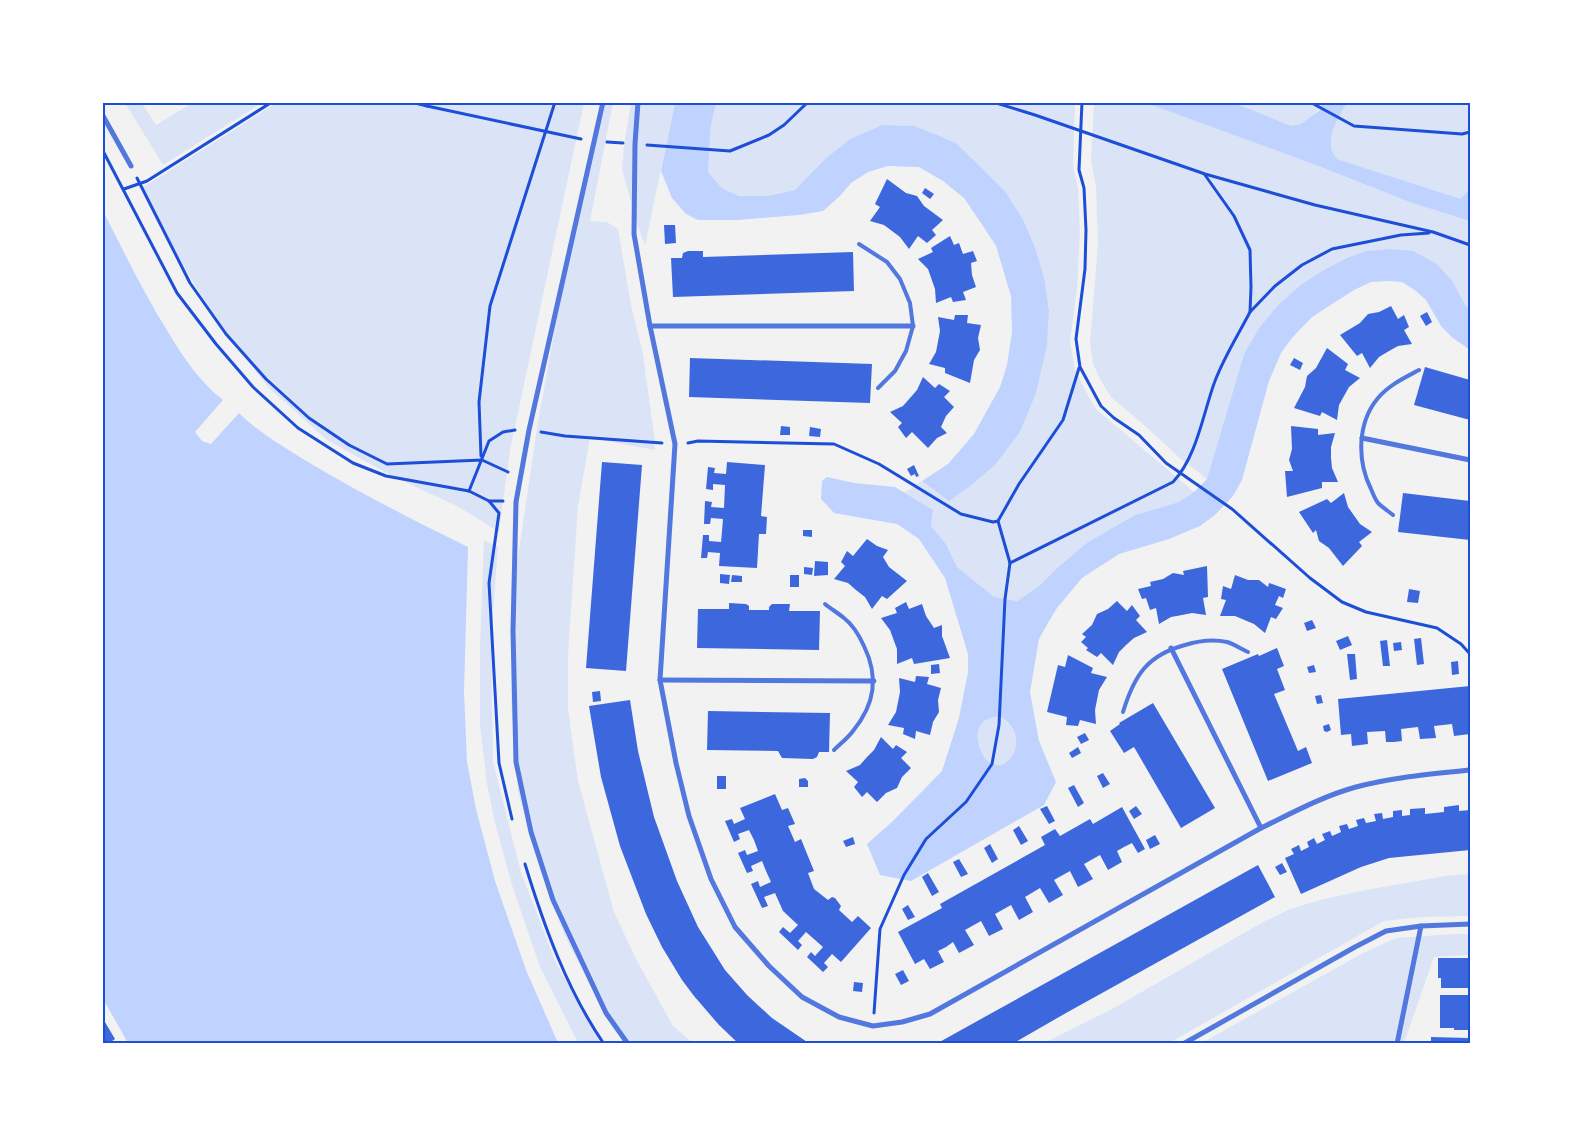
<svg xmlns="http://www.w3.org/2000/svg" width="1573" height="1146" font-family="'Sofia Sans Condensed',sans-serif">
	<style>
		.green { fill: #dbe4f7 }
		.water { fill: #bfd3fe; fill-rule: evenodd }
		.building { fill: #3d67dc }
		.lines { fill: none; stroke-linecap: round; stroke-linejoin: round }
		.path { stroke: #1d4ed8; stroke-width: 3 }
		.service { stroke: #5277de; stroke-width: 4 }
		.minor { stroke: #5277de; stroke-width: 5 }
		.neatline { fill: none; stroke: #1d4ed8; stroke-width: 2 }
	</style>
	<rect width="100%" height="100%" fill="#f2f2f2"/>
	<g class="green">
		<path d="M125,103H142L156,125L192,103H262L163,165Z"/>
		<path d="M276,103H584L510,450L499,532L459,507L392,476L327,440L270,389L219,325L177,255L142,188Z"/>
		<path d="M603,103H613L590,221L607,222L618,229L631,305L643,354L655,442V450L590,438L578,506L568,656V708L578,781L614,912L636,959L673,1026L693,1043H624L606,1016L565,936L539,866L518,791L511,702L514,584L538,422L563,284Z"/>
		<path d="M631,103H675L645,245L638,227L622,169L624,146Z"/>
		<path d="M716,103H1075L1073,165L1078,189L1080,232L1077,289L1070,341L1075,370L1086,392L1096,409L1194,492L1179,502L1135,515L1088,542L1055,570L1039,586L1017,601L994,597L957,567L946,544L931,526L933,510L904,493L922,481L949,500L973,484L995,465L1036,393L1047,346L1049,311L1045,281L1035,247L1005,191L956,143L935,134L914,126L882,125L850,139L825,159L795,190L768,196H739L722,188L708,172L711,125Z"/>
		<path d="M1094,103H1146L1321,167L1412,203L1470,221V309C1462,303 1460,291 1453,283C1443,268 1429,260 1413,251L1324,270L1303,283L1278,305L1244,354L1207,479L1182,460L1143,424L1111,397L1101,381L1093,364L1090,343L1098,244L1096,187L1091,160Z"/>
		<path d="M1234,103H1323C1318,113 1305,125 1293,126C1285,126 1244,107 1234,103Z"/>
		<path d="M1347,103H1470V188L1461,199L1337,159C1322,143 1338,118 1347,103Z"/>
		<path d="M484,540L498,547L491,641L493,762L521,872L556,963L602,1043H578L540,967L512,885L495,823L487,784L480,725V645Z"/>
		<path d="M998,716C1020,726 1023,753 1002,765C998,765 993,765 990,763C980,756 974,736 980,726C984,719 991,718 998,716Z"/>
		<path d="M1470,874V916L1422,917L1384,921L1169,1043H1044L1114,1008L1263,922L1290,909L1324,899L1366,890L1445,876Z"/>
		<path d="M1453,934H1470V955L1434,957L1404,1043L1200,1044L1363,953L1396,938Z"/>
	</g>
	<g class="water">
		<path d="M675,103H716L711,125L708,172L722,188L739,196H768L795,190L825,159L850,139L882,125L914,126L935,134L956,143L1005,191L1023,220L1035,247L1045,281L1049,311L1047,346L1036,393L1020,432L995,465L973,484L949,501L922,481L948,464L974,434L1000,387L1007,365L1012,332L1011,296L996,246L981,223L964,198L943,181L919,167L888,166L868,172L851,183L840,196L823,211L799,215L738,220H698L686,214L672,198L661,171Z"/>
		<path d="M1146,103H1234L1291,126L1301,124L1319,111L1323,103H1347C1338,118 1322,142 1337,159L1461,199L1470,188V221L1412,203L1321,167Z"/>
		<path d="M102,209C123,250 143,292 168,332C183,357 200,382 223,400L195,432L202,441L211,444L239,413C259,433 284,447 308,462C360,493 413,520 468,547L464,692L467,762L476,809L495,881L526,970L558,1043H128L102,997Z"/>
		<path d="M1391,249L1413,251L1437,264L1453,282L1466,306L1470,309V350L1453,338L1441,326L1426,300L1416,291L1402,282L1387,281L1371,282L1354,290L1312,317L1291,339L1281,353L1269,381L1242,480L1233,496L1215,515L1200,526L1169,539L1119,554L1082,578L1057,608L1049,621L1039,639L1030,692L1039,741L1056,782L1044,805L911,881L880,875L867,844L893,821L942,771L959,718L968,672V654L945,578L919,539L897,524L834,513L821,499L822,481L827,477L854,483L895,487L933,510L931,526L946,544L957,567L994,597L1017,601L1039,586L1055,570L1088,542L1135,515L1179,502L1194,492L1207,479L1244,354L1260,327L1278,305L1303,283L1324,270L1349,257L1367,251ZM998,716C1020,725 1023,753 1002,765C998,765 993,765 990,763C980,756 974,736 980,726C984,719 991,718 998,716Z"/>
	</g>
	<g class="building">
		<path d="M887,179L906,193L917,196L924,206L943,220L932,230L936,235L927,243L918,236L909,249L900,237L884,225L870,221L880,207L875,204Z"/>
		<path d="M925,188L934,194L930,199L922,193Z"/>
		<path d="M664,225H675L676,243L665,244Z"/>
		<path d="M950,236L954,245L959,243L963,254L973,251L977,261L971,263L972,275L976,287L963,292L966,300L953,302L951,297L936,303L935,289L928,269L918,259L933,252L931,248Z"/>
		<path d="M688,251H703V257L853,252L854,291L673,297L671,258H682L683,253Z"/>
		<path d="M1391,306L1398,319L1404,315L1409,327L1404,330L1412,344L1398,346L1389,351L1379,357L1370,368L1362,353L1357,356L1340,335L1360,323L1368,314L1379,312Z"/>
		<path d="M1427,312L1432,322L1426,326L1420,316Z"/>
		<path d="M955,315H968L967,323L981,325L978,338L980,350L974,360L970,383L945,373V368L929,364L936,352L940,331L938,317L954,320Z"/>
		<path d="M1327,348L1348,364L1345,370L1360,378L1349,387L1339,405L1337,420L1322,412L1320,416L1294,408L1305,387L1307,376L1316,368Z"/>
		<path d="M690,358L872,364L870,403L689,397Z"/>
		<path d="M1294,358L1303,363L1300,370L1290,365Z"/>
		<path d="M1425,367L1470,380V420L1414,405Z"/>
		<path d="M923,377L935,388L939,384L950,391L944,397L954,407L946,416L941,427L947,433L937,438L928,448L912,432L906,438L898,427L902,423L890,412L903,406L917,390Z"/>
		<path d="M781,426L790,427V435H780Z"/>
		<path d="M1291,426L1318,429V435L1335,433L1331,447V458L1332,468L1338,482H1322V488L1287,497L1285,471H1293L1289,460L1292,449Z"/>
		<path d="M810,427L821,429L820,437L809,436Z"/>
		<path d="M602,462L642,465L626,671L586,668Z"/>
		<path d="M727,462L765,465L761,516L767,517L766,534H759L757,568L719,566L720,553L708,552L707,558H701L703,535H709V541L721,542L722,531L723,519L711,518L710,524H704L705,501L712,502L711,507L724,508L725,485L713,484V490L706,489L708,467L715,468L714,473L726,474Z"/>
		<path d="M914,465L919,476L916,477L915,474L911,476L907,469Z"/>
		<path d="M1344,493L1348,507L1360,524L1372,532L1359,542L1362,546L1343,566L1329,548L1319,541L1316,530L1313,533L1299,512L1327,499L1331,503Z"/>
		<path d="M1403,493L1470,501V540L1398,532Z"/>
		<path d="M803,530H812V537L803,536Z"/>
		<path d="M867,539L877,546L888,550L883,557L889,567L907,581L887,599L882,596L872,609L865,597L856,590L848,583L834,579L845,566L841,562L847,551L853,556Z"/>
		<path d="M815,561L828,562V575L814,576Z"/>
		<path d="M1207,566L1208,597L1203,598L1206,615L1192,613L1182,615L1171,617L1159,624L1156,608L1150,610L1146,598L1142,599L1138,589L1151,586L1150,582L1163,579L1173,573L1184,575L1183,571Z"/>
		<path d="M804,567L813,568L812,575L804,574Z"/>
		<path d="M720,574L730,575L729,584L720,583Z"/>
		<path d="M732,575L742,576V582H731Z"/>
		<rect x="790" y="575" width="9" height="12"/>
		<path d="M1235,575L1248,580H1259L1268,587L1269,583L1286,589L1283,598L1279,596L1275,605L1283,608L1276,619L1271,617L1265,633L1254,624L1235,616H1220L1226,600L1221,599L1223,586L1231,589Z"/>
		<path d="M1409,589L1420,591L1418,603L1407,602Z"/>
		<path d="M1117,601L1127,611L1132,605L1140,616L1136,620L1147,632L1134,638L1126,645L1119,652L1113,665L1101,653L1097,657L1086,650L1088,648L1081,642L1086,637L1082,634L1092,625L1097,614L1108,609Z"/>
		<path d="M906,602L909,609L922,604L926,616L934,628L942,625V636L950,658L914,664L912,658L897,664V649L890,630L881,618L897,613L895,608Z"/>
		<path d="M729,603L746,604L749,606V610H769V607L772,604H790L789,611H820L819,650L697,648L698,609H729Z"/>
		<path d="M1312,620L1316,628L1307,631L1304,623Z"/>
		<path d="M1348,636L1352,645L1340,650L1336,641Z"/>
		<path d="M1421,638L1424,664L1417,665L1414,639Z"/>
		<path d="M1387,640L1390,666H1383L1380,641Z"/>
		<path d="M1401,642L1402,650L1394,651L1393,643Z"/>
		<path d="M1277,648L1284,666L1277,669L1285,690L1274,694L1298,751L1306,747L1312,763L1268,781L1222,669L1258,654L1259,656Z"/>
		<path d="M1347,654H1355L1357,679L1350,680Z"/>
		<path d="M1068,655L1093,668L1091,673L1107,677L1099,690L1095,710L1096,724L1080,720L1078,726L1066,725L1067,717L1047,712L1058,665L1065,667Z"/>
		<path d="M1458,661L1459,674L1452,675L1451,662Z"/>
		<path d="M939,664L940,673L931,674V665Z"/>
		<path d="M1314,665L1316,672L1309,673L1307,667Z"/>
		<path d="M916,676L929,677L927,684L941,688L938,700L939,712L933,722L930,735L916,731L915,739L903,734L904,728L888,725L896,712L900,692L899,678L915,682Z"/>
		<path d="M1470,686V722H1468L1470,734L1454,736L1452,724L1434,726L1436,738L1420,739L1418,727L1401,729L1402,741L1394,742H1386L1385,731L1367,732L1368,744L1352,746L1351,734L1341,735L1338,699Z"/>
		<path d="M600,691L601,701L593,702L592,692Z"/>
		<path d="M1321,695L1323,703L1317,704L1315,696Z"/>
		<path d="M630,700L638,751L654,817L677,881L698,927L725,970L747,995L772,1018L810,1044H739L719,1025L694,996L682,980L662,947L646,914L620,846L601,777L592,724L589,706Z"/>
		<path d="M1153,703L1215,808L1181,828L1134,747L1124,753L1110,731L1120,724L1119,723Z"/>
		<path d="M708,711L830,713L829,752H819L817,757L813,759L782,758L778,751L707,750Z"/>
		<path d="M1329,724L1331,730L1327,732L1324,731L1323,726Z"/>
		<path d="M1085,733L1089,740L1081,744L1077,737Z"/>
		<path d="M881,737L893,749L896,745L907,752L901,758L911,768L902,777L897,788L886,793L877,802L867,792L862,797L854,787L858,782L846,771L860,765L867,757L874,750Z"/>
		<path d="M1078,747L1081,753L1072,758L1069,753Z"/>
		<path d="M1103,773L1110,784L1103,788L1097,776Z"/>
		<rect x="717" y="776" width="9" height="13"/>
		<path d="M805,778L808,781V787H799V779Z"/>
		<path d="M1074,785L1084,803L1078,807L1068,788Z"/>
		<path d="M775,794L782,810L788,808L795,824L788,826L795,842L801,839L814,871L808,873L814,889L828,900L832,897L835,898L841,906L839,910L852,922L858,916L871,928L841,962L832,954L824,963L828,967L823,972L807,957L811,952L815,956L823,947L806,932L798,941L802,945L798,950L779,932L783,927L790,933L798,925L783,911L775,893L764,897L768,906L762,908L751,884L758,881L760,887L771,882L766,871L762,861L751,866L753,871L747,873L738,853L745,850L747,855L758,851L754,840L749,830L738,834L740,839L734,842L725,821L732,819L734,824L745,819L740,808Z"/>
		<path d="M1459,805V811L1470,810V850L1389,858L1361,867L1301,894L1285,858L1294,854L1291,849L1299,845L1301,851L1309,847L1307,842L1314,838L1317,844L1325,840L1322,834L1330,831L1332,836L1341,832L1339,826L1347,824L1349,829L1358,826L1356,820L1364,818L1366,823L1376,821L1374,814L1382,813L1383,819L1393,817V811L1402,810V816L1410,815V809L1425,808V814L1444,812V807Z"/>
		<path d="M1047,806L1055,821L1049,824L1040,809Z"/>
		<path d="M1136,806L1142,814L1134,819L1129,811Z"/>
		<path d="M1122,807L1145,849L1138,853L1132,843L1124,847L1117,851L1122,862L1108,870L1100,855L1084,864L1093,879L1078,887L1070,871L1054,880L1063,895L1049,903L1040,888L1025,897L1033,912L1019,920L1011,905L995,914L1003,929L989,936L981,921L965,930L974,945L959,953L953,942L946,947L938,951L944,962L930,969L924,959L915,964L898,932L942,908L940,904L1045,845L1041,837L1055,829L1060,836L1090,819L1093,824Z"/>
		<path d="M1019,826L1028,841L1021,845L1013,830Z"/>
		<path d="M1155,835L1160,844L1150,849L1146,840Z"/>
		<path d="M853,837L855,844L846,847L843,841Z"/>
		<path d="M990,844L998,859L992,863L984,848Z"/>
		<path d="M959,859L968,874L961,877L953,862Z"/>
		<path d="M1282,863L1287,872L1280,875L1275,867Z"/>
		<path d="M1258,865L1275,897L1066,1013L1012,1044H936Z"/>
		<path d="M928,873L939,892L932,896L922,877Z"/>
		<path d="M908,905L915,917L908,920L902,909Z"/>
		<path d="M1438,958H1470V988H1441V978H1438Z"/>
		<path d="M903,970L909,981L901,985L895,974Z"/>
		<path d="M854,982L863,983L862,992L853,991Z"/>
		<path d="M1440,995H1470V1030H1454V1028H1440Z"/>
		<path d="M102,1017L115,1039L108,1044H102Z"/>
		<path d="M1431,1037L1469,1038V1044H1431Z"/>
	</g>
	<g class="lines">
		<g class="path">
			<path d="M411,102L427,106"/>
			<path d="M427,102V106L581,139"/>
			<path d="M993,102L1035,115L1205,174L1315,205L1433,232L1470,245"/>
			<path d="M1082,102L1079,170L1084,188L1086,230L1085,269L1076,339L1080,367L1101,406L1114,418L1139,435L1166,463L1232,509L1310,578L1342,602L1366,612L1437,628L1461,644L1470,654"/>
			<path d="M1310,102L1354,126L1462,134L1470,132"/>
			<path d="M607,142L623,143"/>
			<path d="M647,145L730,151L769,135L784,125L808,102"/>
			<path d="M102,149L177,293L216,344L253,387L298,428L353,463L386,476L469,491L489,501H503"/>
			<path d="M1205,175L1234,216L1250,250L1251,287L1250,312L1275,286L1302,265L1332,249L1401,235L1429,233"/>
			<path d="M137,178L190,283L226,334L266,379L309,418L349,445L387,464L482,460L508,472"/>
			<path d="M124,189L147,181L272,102"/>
			<path d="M1079,368L1063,420L1019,484L998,521L1010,563L1173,482C1197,457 1203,413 1215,381C1224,357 1238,335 1250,312"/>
			<path d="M541,432L565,436L662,443"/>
			<path d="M688,443L698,441L834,444L879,464L961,514L993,522L998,521"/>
			<path d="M481,456L479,402L490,306L555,102"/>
			<path d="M469,491L489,441L503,432L515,430"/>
			<path d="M489,501L499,513L489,583L499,763L512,819"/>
			<path d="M525,864C544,926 567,990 604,1044"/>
			<path d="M874,1013L880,929L904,875L926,839L966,802L992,764L999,725L1005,599L1010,563"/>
		</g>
		<g class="service">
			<path d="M859,244L887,262L900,279L910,303L913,326L906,351L895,371L878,388"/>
			<path d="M1393,515C1388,511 1382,507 1378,503C1375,499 1373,494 1371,489C1357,461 1357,423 1378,398C1389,385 1404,378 1419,370"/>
			<path d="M825,604C831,609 838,613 844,618C853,625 859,635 864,646C879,677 875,704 853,731C848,738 840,744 834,750"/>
			<path d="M1123,712C1134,676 1147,655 1185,645C1198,641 1213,639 1227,642C1234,644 1241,649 1248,652"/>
		</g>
		<g class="minor">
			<path d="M603,102L529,430L516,502L513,631L516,762L531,832L553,900L606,1013L628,1044"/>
			<path d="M638,102L635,144L634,234L650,326L675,444L660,680L676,763L689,816L711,879L735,927L769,966L802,997L839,1017L873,1026L902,1022L930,1014L1261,828C1292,813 1323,796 1356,787C1393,777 1433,774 1470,770"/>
			<path d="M102,114L131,166"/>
			<path d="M650,326H913"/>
			<path d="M1362,438L1470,460"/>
			<path d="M1171,648L1261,828"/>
			<path d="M660,680L874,681"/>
			<path d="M1183,1044L1355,947L1386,931L1421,926L1470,924"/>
			<path d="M1397,1044L1421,926"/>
		</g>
	</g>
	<rect width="1573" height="1146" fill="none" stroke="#ffffff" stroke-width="208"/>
	<rect x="104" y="104" width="1365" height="938" class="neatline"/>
</svg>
